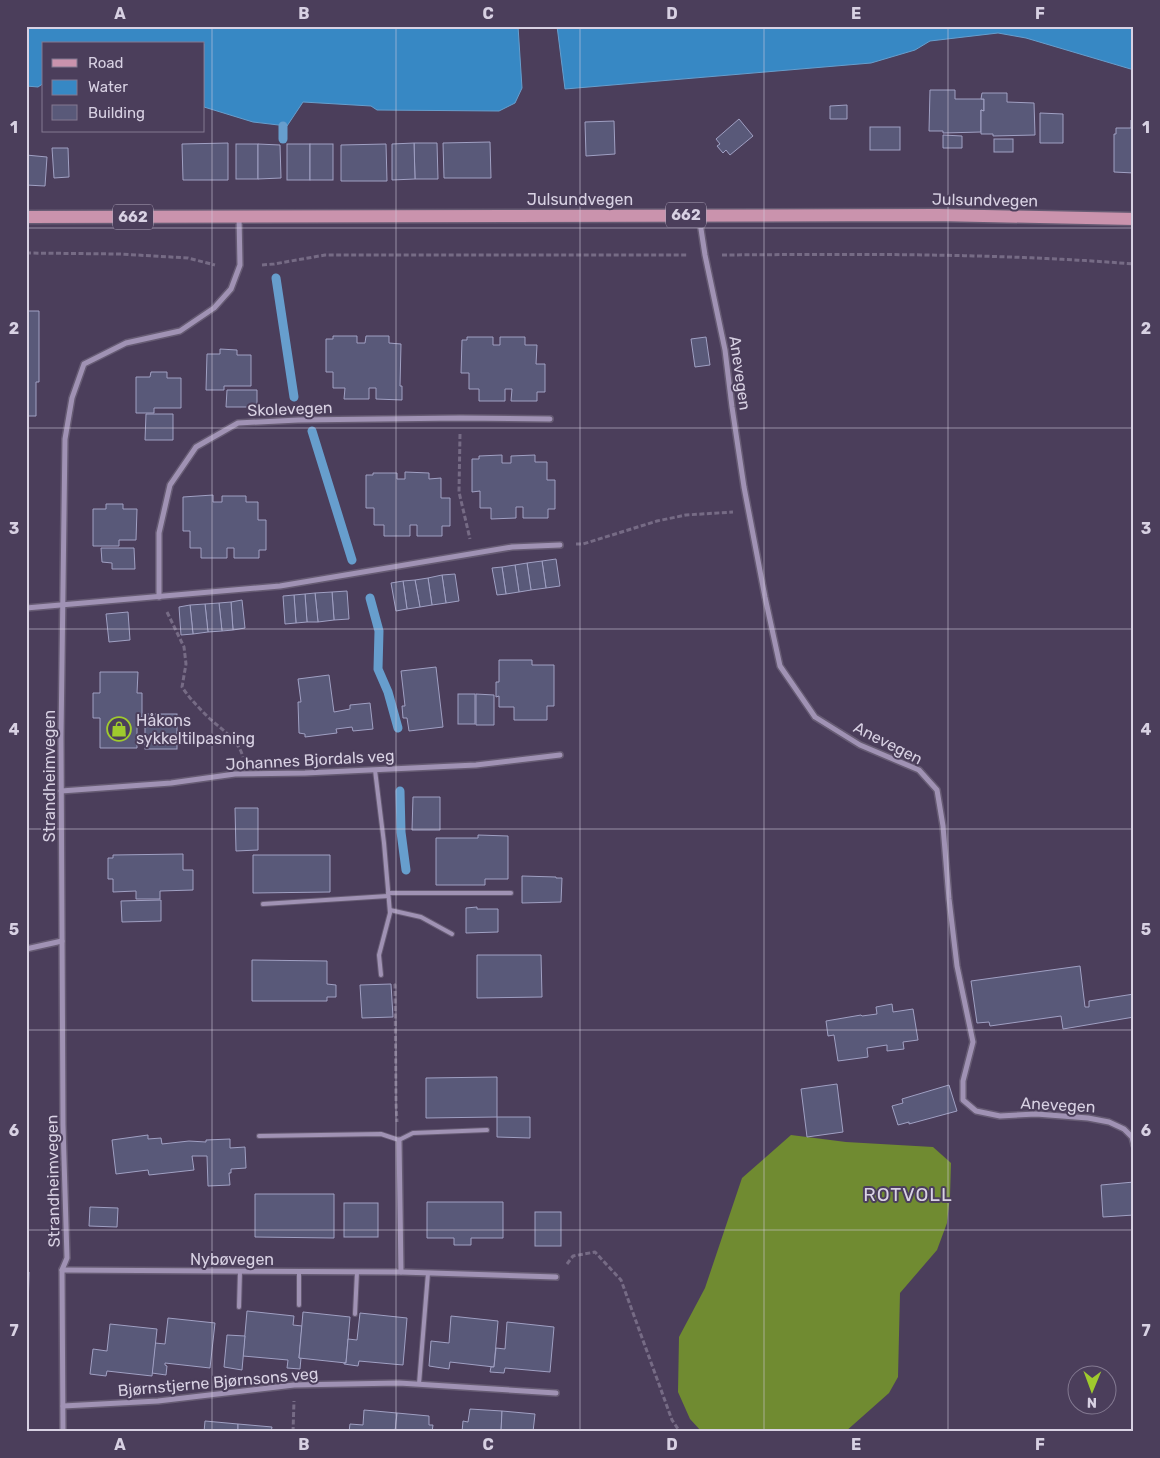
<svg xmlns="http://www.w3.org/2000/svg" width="1160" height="1458" font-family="Rubik,sans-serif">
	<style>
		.forest { fill: #708b31 }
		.water { fill: #3788c4; stroke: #679ecd }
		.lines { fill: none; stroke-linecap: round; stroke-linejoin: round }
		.stream { stroke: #679ecd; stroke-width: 9 }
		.building { fill: #595979; stroke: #a0a0c3 }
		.lane-casing { stroke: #665b73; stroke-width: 6 }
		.street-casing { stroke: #665b73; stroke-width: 8 }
		.primary-casing { stroke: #665b73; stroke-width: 15 }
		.path { stroke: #766b85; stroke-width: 3; stroke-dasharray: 5 2.5; stroke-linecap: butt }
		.lane { stroke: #a092b4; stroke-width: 4 }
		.street { stroke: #a092b4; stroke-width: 5 }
		.primary { stroke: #ca93ad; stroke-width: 12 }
		.grid { fill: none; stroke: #d8d1e3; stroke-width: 1; stroke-opacity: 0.55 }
		.labels { text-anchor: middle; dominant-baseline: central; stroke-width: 4; stroke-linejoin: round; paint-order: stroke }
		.shield { fill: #4b3e5b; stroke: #aea5ba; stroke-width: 1 }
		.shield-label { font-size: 15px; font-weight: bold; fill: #d8d1e3 }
		.street-label { font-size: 16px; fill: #d8d1e3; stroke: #4b3e5b }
		.poi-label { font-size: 16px; fill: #d8d1e3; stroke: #4b3e5b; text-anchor: start }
		.quarter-label { font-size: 19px; letter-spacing: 1px; fill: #d8d1e3; stroke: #4b3e5b }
		.neatline { fill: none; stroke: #d8d1e3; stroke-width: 2 }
		.grid-label { font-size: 16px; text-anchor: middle; font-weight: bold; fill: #d8d1e3 }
	</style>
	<rect width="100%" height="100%" fill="#4b3e5b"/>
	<path class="forest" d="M791,1135L846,1142L933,1147L951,1163L950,1196L947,1223L937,1250L900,1293L898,1377L889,1393L845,1432H702L690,1419L678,1392L679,1337L705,1288L742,1178Z"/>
	<g class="water">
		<path d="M26,26H518L522,88L515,103L499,111L377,110L371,106L303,102L287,126L253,122L204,107V44H44V83L38,87L26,86Z"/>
		<path d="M557,26H1134V70L1026,38L998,33L930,41L915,50L871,63L565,89Z"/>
	</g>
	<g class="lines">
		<g class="stream">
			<path d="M283,139V126"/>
			<path d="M276,278L294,397"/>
			<path d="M312,431L352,560"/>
			<path d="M370,598L379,631L378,669L388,692L398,728"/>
			<path d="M400,791L401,832L406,870"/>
		</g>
	</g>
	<g class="building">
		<path d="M930,90H955V99H984V111L981,110V132L943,133V131H929Z"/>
		<path d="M982,93H1007V102L1034,103L1035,135L993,136V134H981V110L984,111V99H981Z"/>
		<path d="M847,105V119H830V106Z"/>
		<path d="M1040,113L1063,114V143H1040Z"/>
		<path d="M739,119L753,136L730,155L726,150L723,153L717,146L720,144L716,139Z"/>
		<path d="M1131,120H1134V173L1114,172V134H1116V128H1131Z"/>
		<path d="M614,121L615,154L586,156L585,122Z"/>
		<rect x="870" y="127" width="30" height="23"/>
		<path d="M943,135L962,136V148H943Z"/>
		<rect x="994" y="139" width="19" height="13"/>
		<path d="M490,142L491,178H444L443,143Z"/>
		<path d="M228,143V180H183L182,144Z"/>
		<path d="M414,143H437L438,179H415Z"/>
		<path d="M414,143L415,179L392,180V144Z"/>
		<rect x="236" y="144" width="22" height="35"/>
		<path d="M258,144L280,145L281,178L258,179Z"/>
		<rect x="287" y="144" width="23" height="36"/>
		<rect x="310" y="144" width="23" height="36"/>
		<path d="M386,144L387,181H341V145Z"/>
		<path d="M52,148H68L69,177L54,178Z"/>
		<path d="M26,155L47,157L45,186L26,185Z"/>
		<path d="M26,311H39V382H36V416H26Z"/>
		<path d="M333,336H357V343H365L366,336H389V343L401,344L400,386H402V400L376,399V388H369V399H344L345,388H333V372H326V339H333Z"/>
		<path d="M467,337H493V345H500V337H525V345H537L536,364H545V392H537V401H511L512,389H505V401H479V389H469V373H461L462,340H467Z"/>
		<path d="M706,337L710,365L695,367L691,339Z"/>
		<path d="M220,349L237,350V355H251V386H224V390H206L207,354H220Z"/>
		<path d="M151,372H167V378H181V408H154V413H136V377H150Z"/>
		<path d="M227,390H257V407H226Z"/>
		<path d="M146,414H173V440H145Z"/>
		<path d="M502,455V463H511V456L535,455V462H547V480H555V509H548V518H523V507H516V518L491,519V508H480V491L472,492V459H479V456Z"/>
		<path d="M405,472L429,473V479L441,478V498H450V526H442V536H417V525H410V536H384V525H374V508H366V475H373V473H397V479H405Z"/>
		<path d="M213,495V502H222V496H246V502H258V520H266V550H259V558H234V548H227V558H201V548H190V531H183V497Z"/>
		<path d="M106,504H123V509H137L136,540H119V546H93V509H106Z"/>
		<path d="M101,548H134L135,569H112V563L102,562Z"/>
		<path d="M556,559L560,586L546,588L542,561Z"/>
		<path d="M542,561L546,588L531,590L527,563Z"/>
		<path d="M527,563L531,590L519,592L515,565Z"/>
		<path d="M515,565L519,592L506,594L502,567Z"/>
		<path d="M502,567L506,594L497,595L492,568Z"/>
		<path d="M455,574L459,601L446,603L442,575Z"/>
		<path d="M442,575L446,603L432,605L428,578Z"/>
		<path d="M428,578L432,605L420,607L415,580Z"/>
		<path d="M415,580L420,607L407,609L403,581Z"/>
		<path d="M403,581L407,609L396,611L391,583Z"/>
		<path d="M347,591L349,619L334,620L332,592Z"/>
		<path d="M332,592L334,620L318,622L315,593Z"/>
		<path d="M315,593L318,622H307L305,594Z"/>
		<path d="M305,594L307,622L296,623L294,595Z"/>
		<path d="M294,595L296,623L285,624L283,596Z"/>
		<path d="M242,600L245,628L233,630L231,602Z"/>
		<path d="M231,602L233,630L222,631L219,603Z"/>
		<path d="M219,603L222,631L208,632L205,604Z"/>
		<path d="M205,604L208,632L193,634L190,605Z"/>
		<path d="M190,605L193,634L181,635L179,607Z"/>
		<path d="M128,612L130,640L109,642L106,614Z"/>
		<path d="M499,660H532V665H554V706H547V720H514V707H499V696L496,697V682H499Z"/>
		<path d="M436,667L443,727L409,731L407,718H403L402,706H405L401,671Z"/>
		<path d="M100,672H138L137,693H142V717H137V748H100V718H93V693H100Z"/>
		<path d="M329,675L334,712L350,709V705L370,703L373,729L353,731L352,727L336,729L337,733L305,737V734L299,733L298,702H301L298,679Z"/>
		<rect x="458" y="694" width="17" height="30"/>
		<path d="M476,694L494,695V725H476Z"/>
		<rect x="145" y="714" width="32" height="35"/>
		<path d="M413,797H440V830H412Z"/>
		<path d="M235,808H258V850L236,851Z"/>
		<path d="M478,835L508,836V879H485V885H436V838H478Z"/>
		<path d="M183,854V870H193V890L160,891V899H136V891L113,892V879H108V858H113V855Z"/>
		<path d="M253,855H330V892L253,893Z"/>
		<path d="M522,876L556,877V878H562L561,902L522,903Z"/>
		<path d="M161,900V921L122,922L121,901Z"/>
		<path d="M477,907V909H498V932L466,933V908Z"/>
		<path d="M477,955H541L542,997L477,998Z"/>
		<path d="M252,960L327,961V984L336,985V997H327V1001H252Z"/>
		<path d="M1080,966L1085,1007H1089V1001L1134,994V1017L1063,1029L1061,1016L990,1026L989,1022L977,1023L971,981Z"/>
		<path d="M391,984L393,1017L362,1018L360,985Z"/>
		<path d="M892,1004L893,1012L913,1009L918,1040L903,1042L904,1049L887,1051V1045L867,1048L868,1057L838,1061L834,1035L828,1036L826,1021L861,1015L862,1016L877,1014L876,1007Z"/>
		<path d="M497,1077V1117L426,1118V1078Z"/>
		<path d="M837,1084L843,1132L807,1137L801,1089Z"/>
		<path d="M949,1085L957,1111L909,1124V1122L898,1125L892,1106L903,1103L902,1099Z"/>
		<path d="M497,1117H530V1138L497,1137Z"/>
		<path d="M148,1135V1139L161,1138L162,1144L189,1141L206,1142V1140L230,1139V1148L245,1147L246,1168L231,1169V1173H229L230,1185L208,1186L207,1156H192L194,1170L149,1175L148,1170L116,1174L112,1140Z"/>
		<path d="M1134,1182V1215L1103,1217L1101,1185Z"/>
		<path d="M255,1194H334V1238L255,1237Z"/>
		<path d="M427,1202H503V1238H471V1245H454V1238H427Z"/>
		<rect x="344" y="1203" width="34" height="34"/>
		<path d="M90,1207L118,1208L117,1227L89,1226Z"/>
		<rect x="535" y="1212" width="26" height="34"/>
		<path d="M26,1272H29L28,1312H26Z"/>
		<path d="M247,1311L294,1316L293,1325L302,1326L299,1358H301L300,1369L287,1368L288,1360L243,1356Z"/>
		<path d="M303,1312L350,1317L346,1363L299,1358Z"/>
		<path d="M360,1313L407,1318L403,1365L359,1361L358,1366L344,1364V1363H346L348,1339L357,1340Z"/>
		<path d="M451,1316L498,1321L494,1367L450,1362L449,1369L429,1366L431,1341L449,1343Z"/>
		<path d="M168,1318L215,1323L210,1368L165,1363V1365L167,1366L166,1375L152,1373L155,1343L165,1344Z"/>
		<path d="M507,1322L554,1327L550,1372L505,1368L504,1373L490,1372L491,1367H494L496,1348L505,1349Z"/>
		<path d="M110,1324L157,1329L152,1376L107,1371L106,1376L90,1374L93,1349L107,1351Z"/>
		<path d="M227,1335L245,1336L242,1370L224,1367Z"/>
		<path d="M470,1409L502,1411L501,1432H462L463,1421L468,1422Z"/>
		<path d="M364,1410L397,1413L395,1432H349L350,1424L363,1425Z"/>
		<path d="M502,1411L535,1414L533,1432H501Z"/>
		<path d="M397,1413L429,1416V1425H433L432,1432H395Z"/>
		<path d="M205,1421L238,1424V1432H204Z"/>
		<path d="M238,1424L272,1427L271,1432H238Z"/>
	</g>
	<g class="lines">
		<g class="lane-casing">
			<g id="lane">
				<path d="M375,770L384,843L390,913L379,955L381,975"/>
				<path d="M388,893H511"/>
				<path d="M263,904L388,896"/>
				<path d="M390,910L421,917L452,934"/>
				<path d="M259,1136L381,1134L399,1140L413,1133L487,1130"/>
				<path d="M299,1305V1271"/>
				<path d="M239,1307L240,1271"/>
				<path d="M355,1314L357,1272"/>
				<path d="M419,1384L428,1273"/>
			</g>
		</g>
		<g class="street-casing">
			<g id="street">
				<path d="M699,216L705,255L725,350L732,407L744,487L765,597L780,666L815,717L860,745L919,770L937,790L943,826L949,899L957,966L973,1042L963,1081V1100L976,1111L1000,1116L1036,1114L1088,1118L1109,1122L1124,1129L1132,1137L1134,1145"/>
				<path d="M159,597V533L170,485L196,447L238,423L298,420L460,418L550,419"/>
				<path d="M26,608L280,586L512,547L560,545"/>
				<path d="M61,791L171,783L235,774L305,773L476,765L560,755"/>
				<path d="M26,949L62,941"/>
				<path d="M399,1140L401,1272"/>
				<path d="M62,1270L401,1272L556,1277"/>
				<path d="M63,1406L158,1401L294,1385L399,1383L556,1393"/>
				<path d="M63,1432L62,1270L67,1258L63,1125L61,737L65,439L72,398L84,364L126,343L180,331L214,308L231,289L240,265L239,217"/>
			</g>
		</g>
		<g class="primary-casing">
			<path id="primary" d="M26,217L938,215L1134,219"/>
		</g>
		<g class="path">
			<path d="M26,253L120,254L188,258L215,265"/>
			<path d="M722,255C859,254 997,253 1134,264"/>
			<path d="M262,265L274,264L325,255H688"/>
			<path d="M460,434L459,492L470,539"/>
			<path d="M576,544H583L657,521L686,515L733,512"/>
			<path d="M167,612L184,647L186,664L182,687C190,699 199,708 209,718C222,730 238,739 243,757"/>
			<path d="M394,984L395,985L396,1103L397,1122"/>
			<path d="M567,1264L573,1256L595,1252L621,1280L672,1420L680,1432"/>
			<path d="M293,1432L294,1401"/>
		</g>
		<use href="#lane" class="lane"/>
		<use href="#street" class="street"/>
		<use href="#primary" class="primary"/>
	</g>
	<path class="grid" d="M212,26V1432M396,26V1432M580,26V1432M764,26V1432M948,26V1432M26,228H1134M26,428H1134M26,629H1134M26,829H1134M26,1030H1134M26,1230H1134"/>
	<defs>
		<g id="shop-ring" transform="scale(1.25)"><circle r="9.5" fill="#4b3e5b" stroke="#9fca2d" stroke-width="1.5"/><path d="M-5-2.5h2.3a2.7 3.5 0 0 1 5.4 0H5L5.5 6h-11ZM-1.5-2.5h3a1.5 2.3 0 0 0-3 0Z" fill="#9fca2d"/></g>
	</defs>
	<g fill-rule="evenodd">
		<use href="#shop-ring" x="119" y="729"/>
	</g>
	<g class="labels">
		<g class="shield">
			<rect x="666" y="202.5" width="40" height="25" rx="4"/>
			<rect x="113" y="204.5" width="40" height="25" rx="4"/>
		</g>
		<g class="shield-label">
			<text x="686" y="215">662</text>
			<text x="133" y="217">662</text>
		</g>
		<g class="street-label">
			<text x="580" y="199">Julsundvegen</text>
			<text transform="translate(985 200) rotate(1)">Julsundvegen</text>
			<text transform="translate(740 373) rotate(82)">Anevegen</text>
			<text transform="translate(290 409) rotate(-2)">Skolevegen</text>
			<text transform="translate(888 743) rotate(27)">Anevegen</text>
			<text transform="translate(310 760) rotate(-3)">Johannes Bjordals veg</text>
			<text transform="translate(49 776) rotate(-90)">Strandheimvegen</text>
			<text transform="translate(1058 1105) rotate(3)">Anevegen</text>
			<text transform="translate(53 1181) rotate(-91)">Strandheimvegen</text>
			<text x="232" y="1259">Nybøvegen</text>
			<text transform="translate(218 1382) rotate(-5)">Bjørnstjerne Bjørnsons veg</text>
		</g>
		<g class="poi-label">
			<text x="136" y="720">Håkons<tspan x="136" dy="18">sykkeltilpasning</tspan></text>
		</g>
		<g class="quarter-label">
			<text x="908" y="1194">ROTVOLL</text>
		</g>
	</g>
	<rect width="1160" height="1458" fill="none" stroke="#4b3e5b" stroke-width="55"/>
	<rect x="42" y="42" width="162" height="90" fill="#4b3e5b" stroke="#837991"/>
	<rect x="52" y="59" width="25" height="8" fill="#ca93ad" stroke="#837991"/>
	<text x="88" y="68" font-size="15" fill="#d8d1e3">Road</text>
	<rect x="52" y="80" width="25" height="15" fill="#3788c4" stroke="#837991"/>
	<text x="88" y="92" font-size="15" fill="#d8d1e3">Water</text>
	<rect x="52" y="105" width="25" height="15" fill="#595979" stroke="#837991"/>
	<text x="88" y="118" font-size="15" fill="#d8d1e3">Building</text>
	<g transform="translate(1092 1390) rotate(181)"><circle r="24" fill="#4b3e5b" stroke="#837991"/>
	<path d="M0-4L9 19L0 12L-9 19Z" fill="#9fca2d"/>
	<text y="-8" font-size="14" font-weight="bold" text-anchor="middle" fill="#d8d1e3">N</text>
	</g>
	<rect x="28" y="28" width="1104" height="1402" class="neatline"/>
	<g class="grid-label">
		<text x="120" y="19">A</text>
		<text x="304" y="19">B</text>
		<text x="488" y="19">C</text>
		<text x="672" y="19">D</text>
		<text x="856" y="19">E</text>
		<text x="1040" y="19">F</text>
		<text x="14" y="133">1</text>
		<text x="1146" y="133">1</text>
		<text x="14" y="334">2</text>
		<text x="1146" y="334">2</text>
		<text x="14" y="534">3</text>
		<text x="1146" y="534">3</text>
		<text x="14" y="735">4</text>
		<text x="1146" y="735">4</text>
		<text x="14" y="935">5</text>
		<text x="1146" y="935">5</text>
		<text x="14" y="1136">6</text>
		<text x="1146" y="1136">6</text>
		<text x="14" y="1336">7</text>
		<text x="1146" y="1336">7</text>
		<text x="120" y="1450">A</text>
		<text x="304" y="1450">B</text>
		<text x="488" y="1450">C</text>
		<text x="672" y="1450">D</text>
		<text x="856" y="1450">E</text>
		<text x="1040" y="1450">F</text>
	</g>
</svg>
